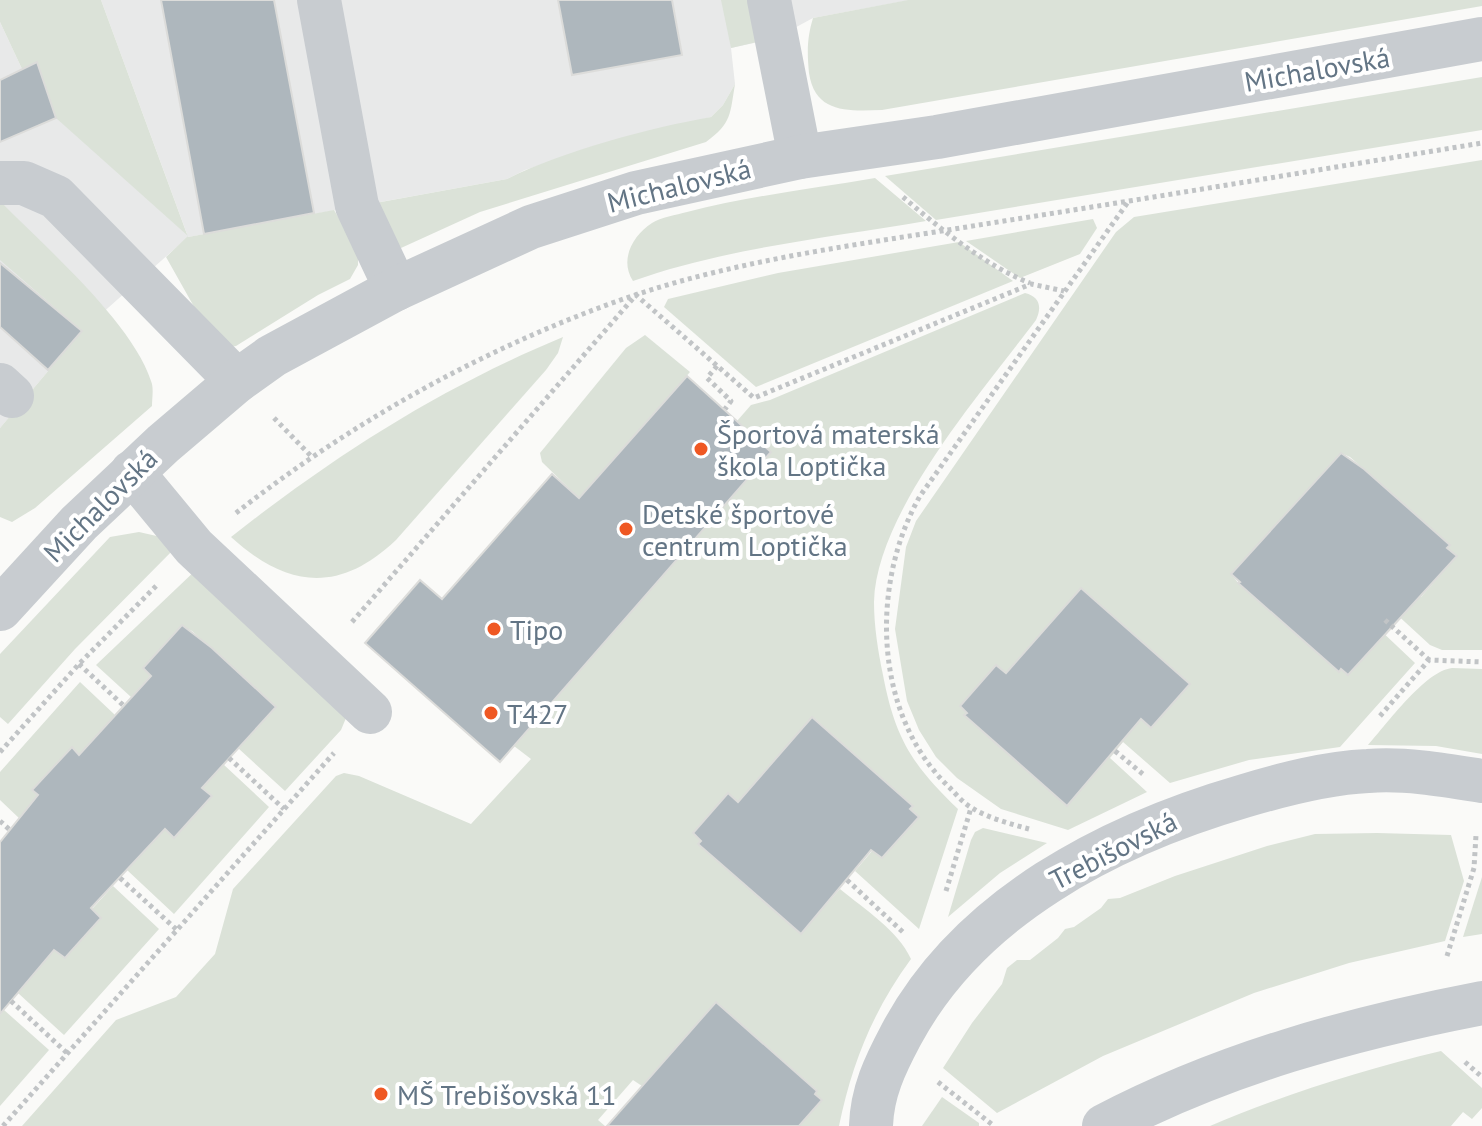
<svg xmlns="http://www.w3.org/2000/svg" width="1482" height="1126" font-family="'PT Sans',sans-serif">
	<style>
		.built { fill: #e8e9e9 }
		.green { fill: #dbe2d8 }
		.building { fill: #aeb7bd; stroke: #dcdcda; stroke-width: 2 }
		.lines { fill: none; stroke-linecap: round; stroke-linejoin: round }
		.path { stroke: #c1c4c6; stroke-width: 5; stroke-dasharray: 4 4; stroke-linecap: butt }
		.minor { stroke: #c8ccd0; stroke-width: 44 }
		.poi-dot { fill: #ef5823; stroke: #fff; stroke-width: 3 }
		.labels { text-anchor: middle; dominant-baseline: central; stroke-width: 8; stroke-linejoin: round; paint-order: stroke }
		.street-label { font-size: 28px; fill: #637585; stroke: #fff }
		.poi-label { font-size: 28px; fill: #637585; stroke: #fff; text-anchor: start }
	</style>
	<rect width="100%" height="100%" fill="#fafaf8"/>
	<path class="built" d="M101,0H910L813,18L776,38L731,48L735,84L723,105L711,117L608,143L525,170L507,179L188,237L82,331L0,428V22L22,69L37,62L57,118L187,234Z"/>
	<g class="green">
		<path d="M0,0H101L188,237L334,210L358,250V265L350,279L318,295L236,346L225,348L197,312L166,257L188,236L56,118L37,62L22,69L0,22Z"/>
		<path d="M721,0H749L757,42L731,48Z"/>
		<path d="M908,0H1482V6L882,110C849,111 815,114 809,73C807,52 807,38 813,18Z"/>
		<path d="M1482,77V130L936,220L885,176Z"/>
		<path d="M735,84C730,114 732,123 706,142L480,212L401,248L370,204L507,179C563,151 649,128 711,117L723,105Z"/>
		<path d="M1482,160V650H1442L1430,645L1393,611L1411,590L1421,597L1457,556L1447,548L1450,545L1350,457L1341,453L1304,495L1277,539L1268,533L1232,575L1239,584L1339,671L1341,669L1348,675L1384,636L1378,628L1415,663L1340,747L1249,760L1170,783L1123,742L1110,758L1147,792L1068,830L1001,809L957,778L936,757L919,730L907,701L895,629L906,547L916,521L1116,232L1134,217Z"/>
		<path d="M875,178L926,221C828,238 726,248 633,281C619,260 633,235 652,223C661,217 676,215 687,212C748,196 812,189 875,178Z"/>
		<path d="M0,201C44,246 132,322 151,381C154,388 152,398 152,406L35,508L12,522L0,517V428L82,331L0,260Z"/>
		<path d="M1093,219L1097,228L1080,254L1020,278L966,241Z"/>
		<path d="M959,242L1013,281L756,387L664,307L668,299L778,273Z"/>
		<path d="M1025,293C1040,297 1042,307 1036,320C983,391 876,512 874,602C874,626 878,651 883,675C895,738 912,765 958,809L919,929L855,871L872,851L882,858L919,817L910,809L912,805L813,717L738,802L728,794L693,833L701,841L699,844L801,933L840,889C864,909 898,930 911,959C873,1011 852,1063 839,1126H799L821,1100L815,1094L817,1090L716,1002L642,1086L633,1080L598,1120L605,1126H22L116,1020L176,997L215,954L233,889L336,776L344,773L359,776L471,824L531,759L514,746L771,452L737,421L751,405L770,400Z"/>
		<path d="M645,335L690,372L579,498L542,462L540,453L626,348Z"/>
		<path d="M563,337L558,353L546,370L396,540C339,594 287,588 231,537C335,455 440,388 563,337Z"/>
		<path d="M139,532L161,537L175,548L75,649L8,724L0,717V654L110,537Z"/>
		<path d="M198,568L346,718L341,730L285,791L238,748L275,707L192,631L181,626L144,668L151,675L131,697L96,665Z"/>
		<path d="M1452,668L1482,669V754L1436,746L1368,745C1387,724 1425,671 1452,668Z"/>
		<path d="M80,682L115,715L79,755L72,747L41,797L20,819L0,800V772Z"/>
		<path d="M223,764L269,807L174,914L127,870L165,829L175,837L212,796L202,788Z"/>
		<path d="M983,828L1047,843L1000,873L948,917L971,840L975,832Z"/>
		<path d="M1377,833L1451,835L1464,881L1445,941L1349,963L1254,993L1103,1056L997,1113L943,1068L972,1023L1002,984L1007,968L1017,960H1030L1058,938L1065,929L1074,927L1101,908L1108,899L1120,898L1175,876L1267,846L1315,834Z"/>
		<path d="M1482,877V934L1463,937Z"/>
		<path d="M113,886L159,929L64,1035L18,993L54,950L65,958L101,918L92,909Z"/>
		<path d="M4,1010L49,1050L0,1106V1015Z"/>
		<path d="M1441,1051L1482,1088V1108L1472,1119L1463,1112L1451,1126H1210C1285,1094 1362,1070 1441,1051Z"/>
		<path d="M942,1097L979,1123V1126H922Z"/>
	</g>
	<g class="building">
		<path d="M161,0H274L314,213L204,234Z"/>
		<path d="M558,0H672L682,55L572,75Z"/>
		<path d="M37,62L56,118L0,142V80Z"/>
		<path d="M0,263L82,331L48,370L0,327Z"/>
		<path d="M687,376L771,452L500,762L365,643L420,580L442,599L552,474L579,498Z"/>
		<path d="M1341,453L1364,469L1450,545L1447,548L1457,556L1348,675L1341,669L1339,672L1238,583L1240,582L1231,574Z"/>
		<path d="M1081,588L1190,684L1151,728L1141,719L1067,806L964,715L967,713L960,706L996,665L1006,673Z"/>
		<path d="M182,625L212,648L276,707L202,788L212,796L174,838L165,829L91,908L101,918L65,958L54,950L0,1014V842L38,795L32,790L72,747L79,755L151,676L143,668Z"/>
		<path d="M812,717L913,806L910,809L919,817L882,858L871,850L801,934L698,844L701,841L693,833L728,793L738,802Z"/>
		<path d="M716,1002L817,1091L815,1094L822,1100L799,1126H607Z"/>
	</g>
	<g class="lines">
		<g class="path">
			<path d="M903,197C938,227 987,267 1030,283"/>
			<path d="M717,366L707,378L731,401L725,409"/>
			<path d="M274,418L312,457"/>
			<path d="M236,513C356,419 491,344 635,295C746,258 870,243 985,224C1151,198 1317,170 1482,143"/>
			<path d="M1385,620L1429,660"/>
			<path d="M352,622L636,295L754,398L1031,284L1064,291"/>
			<path d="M79,664L124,706"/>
			<path d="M1380,716L1429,660L1482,662"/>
			<path d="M1115,751L1144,775"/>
			<path d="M0,752L79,664L158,584"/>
			<path d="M229,758L284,809"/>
			<path d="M0,821L10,830"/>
			<path d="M1029,829C1011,824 988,818 972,808C963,803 956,794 949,787C873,714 870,584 920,496L1128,202"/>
			<path d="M120,878L177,930"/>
			<path d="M847,880L905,934"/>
			<path d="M946,891L971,808"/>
			<path d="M1447,956L1474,868L1476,835"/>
			<path d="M11,1001L67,1053"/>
			<path d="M1465,1062L1482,1077"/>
			<path d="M938,1082L994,1126"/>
			<path d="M3,1126L334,753"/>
		</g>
		<g class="minor">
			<path d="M319,0L357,206L396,289"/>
			<path d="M769,0L800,157"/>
			<path d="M0,183H24L56,197L237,381"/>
			<path d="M0,385L12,396"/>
			<path d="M132,472L194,547L370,712"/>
			<path d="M0,609L79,523L163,444L237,381L272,356L396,289L531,227L636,193L800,157L937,137L1482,39"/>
			<path d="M871,1126C872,1092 885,1065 901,1035C969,907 1110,835 1244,796C1284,784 1326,773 1368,771C1405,768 1445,775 1482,781"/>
			<path d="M1104,1126C1222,1064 1352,1028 1482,1003"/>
		</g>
	</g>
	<g class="poi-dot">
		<circle cx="701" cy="449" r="8"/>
		<circle cx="626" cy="529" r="8"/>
		<circle cx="494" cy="629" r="8"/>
		<circle cx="491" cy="713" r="8"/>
		<circle cx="381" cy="1094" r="8"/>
	</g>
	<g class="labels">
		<g class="street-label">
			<text transform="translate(1317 69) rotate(-10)">Michalovská</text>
			<text transform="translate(679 185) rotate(-14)">Michalovská</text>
			<text transform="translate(100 505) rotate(-45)">Michalovská</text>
			<text transform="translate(1113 850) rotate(-27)">Trebišovská</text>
		</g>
		<g class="poi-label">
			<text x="717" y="433">Športová materská<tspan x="717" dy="32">škola Loptička</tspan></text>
			<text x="642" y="513">Detské športové<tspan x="642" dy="32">centrum Loptička</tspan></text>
			<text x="510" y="629">Tipo</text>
			<text x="507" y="713">T427</text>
			<text x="397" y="1094">MŠ Trebišovská 11</text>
		</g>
	</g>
</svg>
